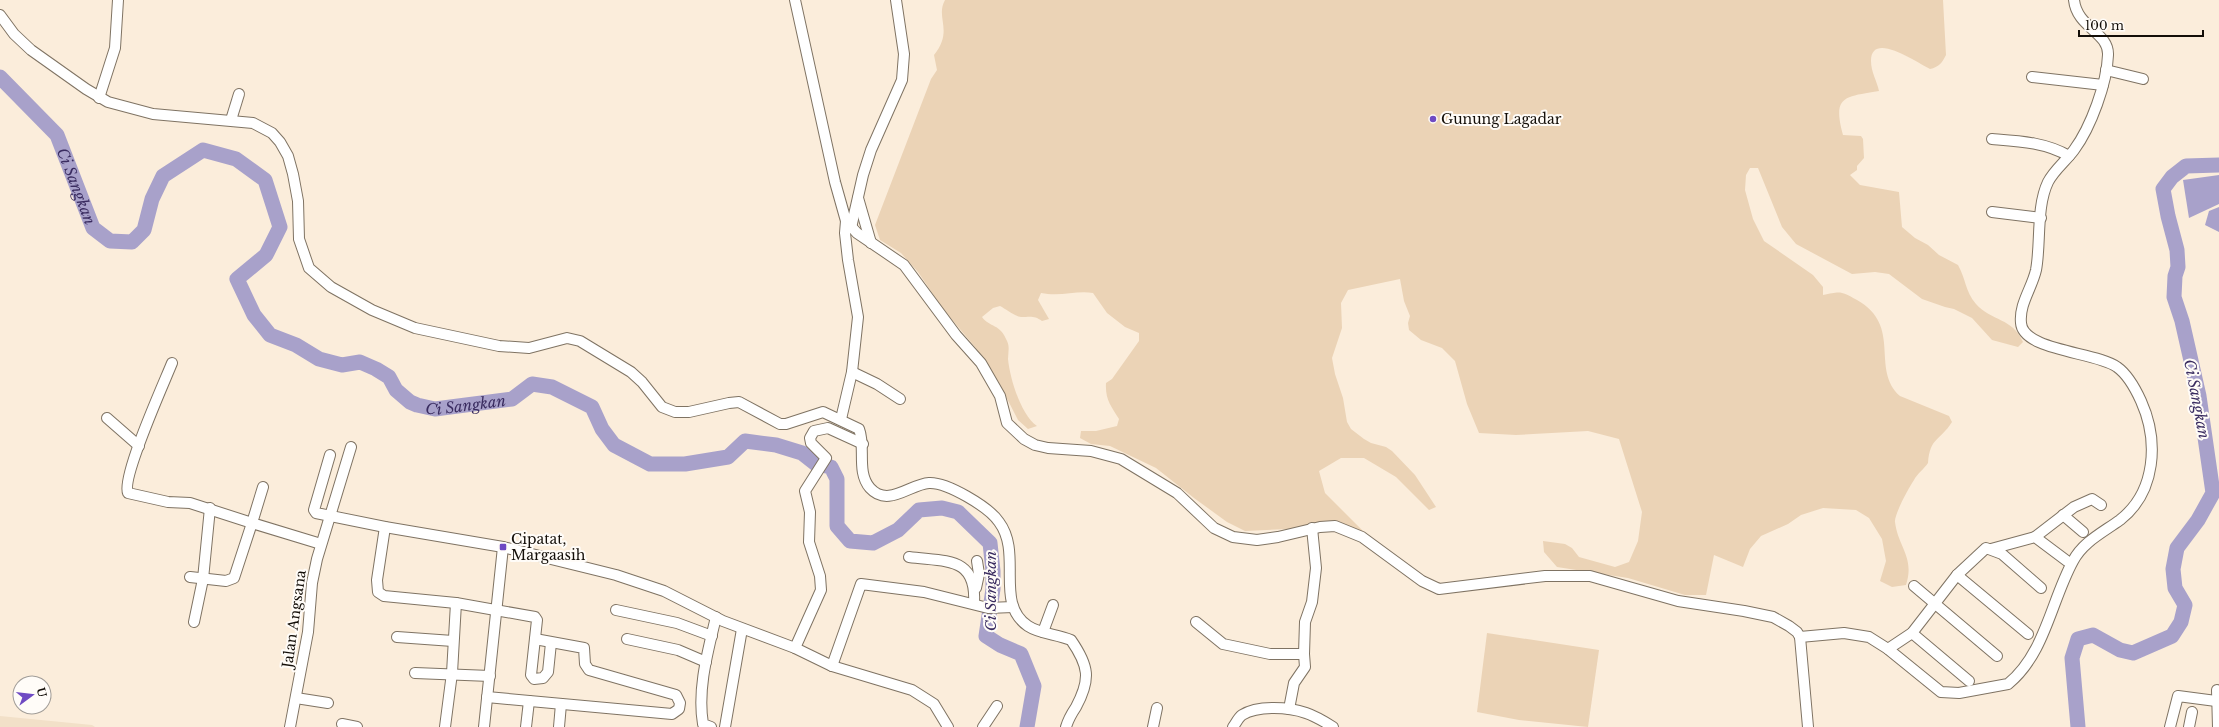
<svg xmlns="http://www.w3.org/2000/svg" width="2219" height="727" font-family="'Libre Baskerville',serif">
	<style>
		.built { fill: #f2e0c8 }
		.green { fill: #ebd3b6 }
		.water { fill: #a8a1ca }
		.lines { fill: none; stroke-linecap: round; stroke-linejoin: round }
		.river { stroke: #a8a1ca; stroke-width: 15 }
		.minor-casing { stroke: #7f7363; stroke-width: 12 }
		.minor { stroke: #fff; stroke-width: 10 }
		.poi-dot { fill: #6f4ac3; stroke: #fffcf8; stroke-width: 1.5 }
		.labels { text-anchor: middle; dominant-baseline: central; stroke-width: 4; stroke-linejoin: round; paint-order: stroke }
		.poi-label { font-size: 14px; fill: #130e08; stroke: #fffcf8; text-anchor: start }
		.street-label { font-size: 14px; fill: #130e08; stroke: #fffcf8 }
		.water-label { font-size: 15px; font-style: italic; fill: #3a2c60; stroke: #fffcf8 }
	</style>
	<rect width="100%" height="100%" fill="#fbeddb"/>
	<path class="built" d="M0,716L92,725L95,727H0Z"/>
	<g class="green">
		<path d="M945,0H1943L1946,55C1942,63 1939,67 1930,69C1919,64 1871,30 1871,61C1871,72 1877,81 1879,91C1845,97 1832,95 1843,135L1861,136L1863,139L1864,158L1857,166V170L1850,175L1860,185L1899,192L1902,227L1915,238L1928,245L1939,255L1958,265C1966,279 1965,291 1976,304C1991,321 2013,318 2023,342L2018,347L1992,340L1972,318L1954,309L1945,307L1922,299L1889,274L1875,272L1852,274L1796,244L1782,227L1758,168H1750L1746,175L1745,190L1753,219L1764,241L1813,275L1823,287V295C1841,291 1841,291 1857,300C1903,326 1870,369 1900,396L1949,416L1952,422C1940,441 1930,437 1928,463C1924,469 1917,474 1914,480C1909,487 1894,515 1895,522C1898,547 1915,557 1906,585L1892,587L1880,581L1886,561L1882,539L1869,518L1856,510L1823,508L1801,515L1788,524L1761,536L1750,549L1743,567L1714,555L1706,595H1685L1628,578L1557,567L1544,552L1543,541L1565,544L1572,548L1579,557L1615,567L1629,562L1638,541L1642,512L1619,439L1588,431L1516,435L1479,433L1467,404L1455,361L1442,348L1421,340L1409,330L1408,323L1410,316L1404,301L1400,279L1348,290L1341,303L1342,328L1332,358L1335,374L1343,398L1347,422L1351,429L1364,439L1371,443L1386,447L1392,451L1415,475L1436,507L1429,510L1396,477L1364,458H1341L1319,471L1325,493L1364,532L1331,523L1288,529L1245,531L1227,522L1194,498L1156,468L1110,446L1091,444L1080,438L1081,431H1096L1117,426L1119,419C1111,406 1105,399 1106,383L1112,379L1139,341V333L1125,327L1107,313L1093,293C1077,290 1061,297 1041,293L1038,300L1049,319L1042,321C1034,315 1030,317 1021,317C1014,316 1006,309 1000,306L993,308L982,317C990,328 1000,323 1007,341C1010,347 1008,353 1008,359C1010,379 1021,415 1037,426L1028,429L1018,420L998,381L975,347L943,309L918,272L901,253L880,240L875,225L931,79L937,70L934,55C954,30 935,18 945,0Z"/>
		<path d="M1487,633L1599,650L1588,727L1519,720L1477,712Z"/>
	</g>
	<g class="water">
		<path d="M2219,175V204L2189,218L2183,180Z"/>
		<path d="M2219,207V232L2205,225L2209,211Z"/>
	</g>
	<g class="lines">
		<g class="river">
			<path id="s1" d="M0,77L57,135L93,228L110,241L132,242L144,230L152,199L163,176L203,150L236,159L265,180L280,227L266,255L237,279L254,315L270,335L296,345L319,359L342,365L360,362L376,369L389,377L396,390L410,402L417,405L435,409L512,399L532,384L552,387L592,407L602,429L614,445L650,464H685L728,457L745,441L776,445L802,453L816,464L831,467L837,479V526L850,541L873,543L898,530L919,510L942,508L958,512L990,543L993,571V589L986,636L1000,645L1021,654L1034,686L1027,727"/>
			<path d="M2078,727L2072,658L2078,639L2093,635L2120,650L2133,653L2172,636L2181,622L2185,605L2175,588L2173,569L2177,548L2198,520L2213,493L2199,396L2182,321L2174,297L2175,276L2178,267L2177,250L2168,216L2163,189L2172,177L2186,166L2219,165"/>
		</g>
		<g class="minor-casing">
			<g id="minor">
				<path d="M795,0L835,182L846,221L857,233L904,265L956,335L981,363L1000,396L1007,423L1024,439L1035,445L1048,448L1091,451L1121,459L1177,493L1214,528L1233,537L1257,540L1278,537L1320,527L1335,526L1362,537L1422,581L1439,589L1545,576H1590L1678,601L1744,611L1773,617L1789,626L1797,632L1800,637L1808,727"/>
				<path d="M0,15L14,34L31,50L86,89L108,102L153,114L253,123L272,133L280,142L288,156L293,174L298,201L299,239L309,268L331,287L372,310L415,328L499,346L529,348L567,338L580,341L631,372L642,382L662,407L675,412H689L729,403L739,402L780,424H786L823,412L859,429C866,447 856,472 870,488C888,508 910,484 929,483C947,482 989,507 999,522C1023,554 994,603 1028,626C1040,634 1057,634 1071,640C1089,666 1091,679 1076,707C1072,713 1068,720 1066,727"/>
				<path d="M2106,70L2143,79"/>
				<path d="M2032,77L2103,85"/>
				<path d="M99,98L115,48L118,0"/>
				<path d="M231,120L239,94"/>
				<path d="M1992,139C2018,141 2045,142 2069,156"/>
				<path d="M858,198L871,243"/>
				<path d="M1992,212L2041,218"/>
				<path d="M851,228L863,175L871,150L902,80L904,54L896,0"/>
				<path d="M172,363C164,383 121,478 128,493L168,502L190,503L252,523L234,578L226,581L190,577"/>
				<path d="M852,372L877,384L900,399"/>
				<path d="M107,418L139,446"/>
				<path d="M841,419L852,372L858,317L848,260L845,233L846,221"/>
				<path d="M330,455L314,510L316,513L385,527L503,547L616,575L664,591L723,621L795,648L832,666L912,690L934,704L948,727"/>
				<path d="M263,487L252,523L321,544"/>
				<path d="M2063,515L2083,532"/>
				<path d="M385,527L377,580L378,592L384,596L456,603L535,617L537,620L531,675L534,679L543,678L548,672L551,643"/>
				<path d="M2035,537L2074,507L2092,499L2101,505"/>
				<path d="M1991,549L2035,537L2067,561"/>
				<path d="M909,557C946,562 977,556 974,604"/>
				<path d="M1957,575L2028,634"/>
				<path d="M1914,586L1997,656"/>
				<path d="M976,588L979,574L977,561"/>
				<path d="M616,610L677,623L712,636"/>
				<path d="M194,622L203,579L210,508"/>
				<path d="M1196,622L1223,644L1270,654H1304L1305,667L1294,683L1289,709"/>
				<path d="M1043,632L1053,605"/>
				<path d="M1912,633L1969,681"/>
				<path d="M397,637L453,641"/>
				<path d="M1800,637L1844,633L1869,637L1888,649L1941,692L1959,693L2008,684C2045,654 2051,601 2073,561C2083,542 2102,533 2120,520C2156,492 2159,441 2141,401C2136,390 2127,374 2117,367C2097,352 2023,351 2021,323C2019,304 2032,288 2036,270C2041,244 2036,207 2048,182C2054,170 2066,161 2074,150C2091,127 2107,83 2108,55C2109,32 2077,28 2074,0"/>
				<path d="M627,639L678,650L706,662"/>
				<path d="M795,648L821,590L820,576L809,542L810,512L805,491L826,458L811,443L810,438L814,431L828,428L863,444"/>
				<path d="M1888,649L1912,633L1957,575L1986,548L2002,554L2041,588"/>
				<path d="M1304,654L1305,622L1312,602L1316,568L1312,528"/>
				<path d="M832,666L861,584L924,592L988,608L1013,607"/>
				<path d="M415,673L490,676"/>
				<path d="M2217,690L2218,727"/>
				<path d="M487,697L672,714L679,709L680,703L676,695L589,670L585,664L584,648L535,639"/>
				<path d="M296,698L328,703"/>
				<path d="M342,724L357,727"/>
				<path d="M290,727L308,632L312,583L317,559L351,447"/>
				<path d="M445,727L452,673L456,603"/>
				<path d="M484,727L503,547"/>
				<path d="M526,727L529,701"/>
				<path d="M559,727L561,704"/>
				<path d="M711,727L703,724C697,689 708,651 716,617"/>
				<path d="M725,727L742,629"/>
				<path d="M983,727L997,706"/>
				<path d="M1153,727L1157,708"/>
				<path d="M1233,727C1236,723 1238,718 1242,715C1258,705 1289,707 1306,713C1315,716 1325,722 1333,727"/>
				<path d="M2170,727L2178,696L2216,701"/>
				<path d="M2189,727L2192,712"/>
			</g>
		</g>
		<use href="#minor" class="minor"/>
	</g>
	<g class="poi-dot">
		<circle cx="1433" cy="119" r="4"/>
		<rect x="499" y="543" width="8" height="8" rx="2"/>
	</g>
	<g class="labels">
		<g class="poi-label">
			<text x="1441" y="119">Gunung Lagadar</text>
			<text x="511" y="539">Cipatat,<tspan x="511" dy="16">Margaasih</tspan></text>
		</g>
		<g class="street-label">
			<text transform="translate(294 619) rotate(-82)">Jalan Angsana</text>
		</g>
		<g class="water-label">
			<text stroke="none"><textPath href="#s1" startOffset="136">Ci Sangkan</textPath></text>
			<text transform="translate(2197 399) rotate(79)">Ci Sangkan</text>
			<text stroke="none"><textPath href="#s1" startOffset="820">Ci Sangkan</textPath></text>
			<text transform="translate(990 591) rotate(-90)">Ci Sangkan</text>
		</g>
	</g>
	<g transform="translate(32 695) rotate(75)"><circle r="19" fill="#fffcf8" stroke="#a19d98"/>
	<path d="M0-3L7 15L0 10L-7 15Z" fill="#6f4ac3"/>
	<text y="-6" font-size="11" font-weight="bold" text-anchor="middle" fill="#130e08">U</text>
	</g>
	<path d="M2079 30v6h124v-6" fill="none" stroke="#130e08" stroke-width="2"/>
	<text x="2085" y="30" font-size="12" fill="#130e08" stroke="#fffcf8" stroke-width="3" paint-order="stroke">100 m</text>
</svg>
